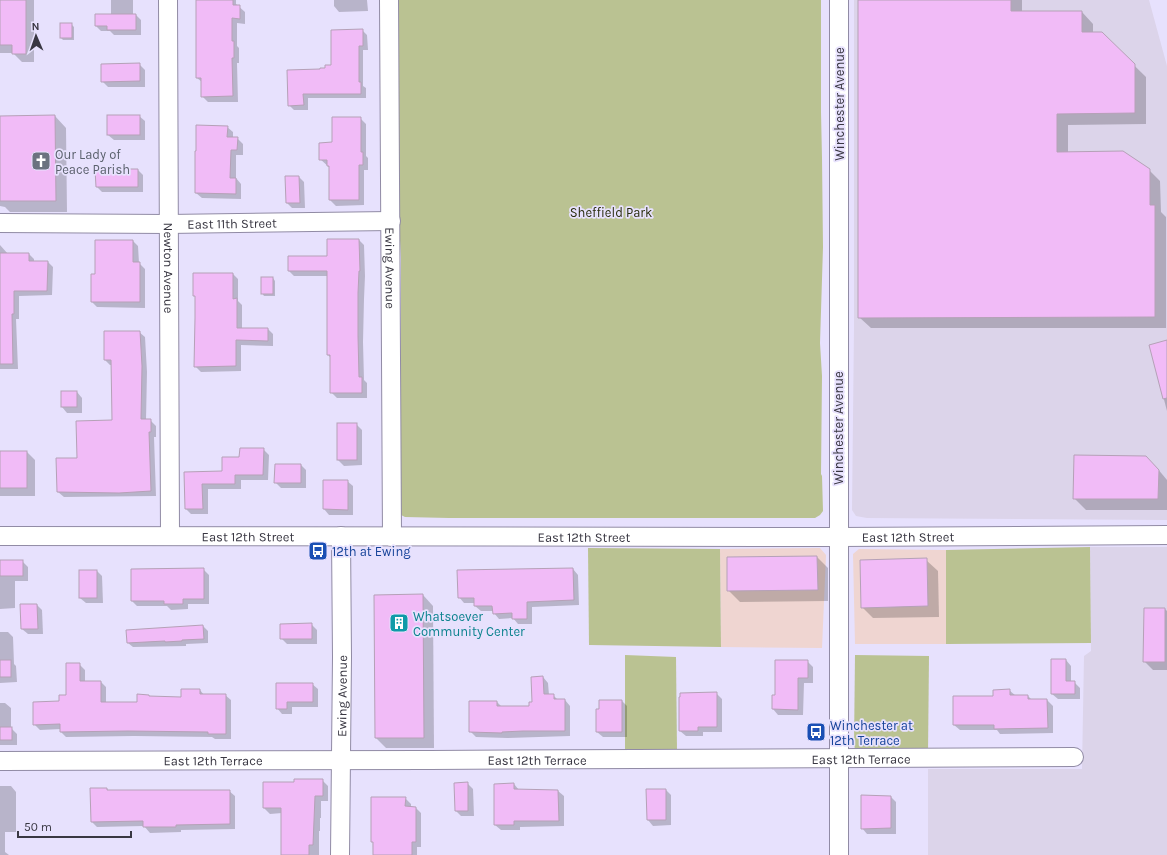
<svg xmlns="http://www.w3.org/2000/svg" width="1167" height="855" font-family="Karla,sans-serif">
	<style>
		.commercial { fill: #efd5d1 }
		.industrial { fill: #dcd4ea }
		.green { fill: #bac292 }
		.shadow { fill: #0003 }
		.building { fill: #f1bbf7; stroke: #b5a1b7 }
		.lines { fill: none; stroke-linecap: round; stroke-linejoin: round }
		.minor-casing { stroke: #918ba5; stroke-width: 20 }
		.minor { stroke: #fff; stroke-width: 18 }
		.labels { text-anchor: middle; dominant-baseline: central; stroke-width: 3.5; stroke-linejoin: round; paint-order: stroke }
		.street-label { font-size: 13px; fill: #393742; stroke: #e7e1fd }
		.worship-label { font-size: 13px; fill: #5b616d; stroke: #e7e1fd; text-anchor: start }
		.park-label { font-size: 13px; fill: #282c0b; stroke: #e7e1fd }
		.transit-label { font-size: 13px; fill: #164399; stroke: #e7e1fd; text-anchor: start }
		.culture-label { font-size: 13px; fill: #0d838f; stroke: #e7e1fd; text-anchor: start }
	</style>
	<rect width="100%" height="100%" fill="#e7e1fd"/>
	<g class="commercial">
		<path d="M820,548L826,555L822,648L721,647L720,549Z"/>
		<path d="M859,549L946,550V644H855L853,554Z"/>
	</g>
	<g class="industrial">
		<path d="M854,0H1149L1167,66V520L867,518L856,516L852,510L854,327Z"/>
		<path d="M1090,547H1167V855H928V769H1082L1084,656L1091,651Z"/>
	</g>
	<g class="green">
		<path d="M396,0H821V112L822,158L823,247L820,343L822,376L821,474L822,476L823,511L820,515L815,518H449L405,517L401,515V258L398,204Z"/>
		<path d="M1090,547L1091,643L946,644V550Z"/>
		<path d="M588,548L720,549L721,647L589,645Z"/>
		<path d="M625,655L676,657L677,751H625Z"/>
		<path d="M855,655L929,656L928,752L859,751L855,749L854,745Z"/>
	</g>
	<g class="shadow">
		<path d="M0,0H34V62H22L13,53H0Z"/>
		<path d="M111,0H133V15H136L141,20V35H114L110,31H101L96,26L111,15Z"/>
		<path d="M197,0H236V4L245,12V24L237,23V46L239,48V63H237L238,102H208L202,96V82L197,78Z"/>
		<path d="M334,0H367L368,11L339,12L334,6Z"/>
		<path d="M859,0H1022V12H1082L1093,24V33H1101L1146,77V124L1068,125V153L1149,170L1160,181L1161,212L1166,217V328H871L859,317Z"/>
		<path d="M71,24L74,27V40H63L61,38Z"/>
		<path d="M362,30L367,35L368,50H363V86L366,88V98H308V110H294L289,105L326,69L332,66Z"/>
		<path d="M139,64L145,70V87H108L102,81Z"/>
		<path d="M55,116L66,128L67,212H10L5,207L0,206V117Z"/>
		<path d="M139,116L145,121V140H114L108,135Z"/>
		<path d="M360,118L366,124V156L368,158V170H364V205L336,206L330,200V168L320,159L333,143Z"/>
		<path d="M227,127L233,132V138H237L243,144V155H236V178L241,184V199L202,198L196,193Z"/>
		<path d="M138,170L143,175V192H102L97,187Z"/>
		<path d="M299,177L304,182L305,208H292L287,203Z"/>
		<path d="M359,240L364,245L365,276L364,299L363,342L364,380L367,383V398H337L331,392V358L328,355V276H294L289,271L328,257Z"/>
		<path d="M133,241L138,246L139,263L145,269V308L97,307L92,302L96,275Z"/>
		<path d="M0,245L8,254H29L34,259V262H48L53,267L52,295L19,296V319H16L18,369H0Z"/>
		<path d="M194,274H233L238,279V301L242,305V329H268L273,334V346L241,345V371L201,372L195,366L196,297L194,296Z"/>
		<path d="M273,278L275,281V296H264L262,293Z"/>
		<path d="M139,332L145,337L147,372L146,420H150L156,426V437H154L156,496L64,497L58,492L78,459L113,421L112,365H110L105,360Z"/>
		<path d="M1167,341V411L1150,346Z"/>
		<path d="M62,392H77L82,398V413H67L62,407Z"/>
		<path d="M356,424L362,430V465L344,466L338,460Z"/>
		<path d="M263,449L269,455L268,480H241V489H208V514H191L186,509L185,473L223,472L240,458Z"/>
		<path d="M0,452H27L35,460V496H0Z"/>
		<path d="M301,465L306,470V488H281L275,482Z"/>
		<path d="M1157,468L1167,480V510H1086L1074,498Z"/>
		<path d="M347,481L353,486V515H329L324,509Z"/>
		<path d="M817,557L828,568V601L740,602L728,590Z"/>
		<path d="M926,560L938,571L939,617L873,618L862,607Z"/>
		<path d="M0,561H22L28,567V581H15V608L0,609Z"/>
		<path d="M203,569L209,575V604H188V609L171,610L167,606H137L132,601Z"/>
		<path d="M573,569L578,575L579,605L532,607V624H518L513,618L499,619L494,613V611H481L475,606V603H464L459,597Z"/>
		<path d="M97,571L102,576L103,603H86L80,598Z"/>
		<path d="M423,595L433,606L434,748H386L376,738Z"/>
		<path d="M37,605L42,610L43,634H28L22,629Z"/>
		<path d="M1165,609L1167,611V670H1153L1144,661Z"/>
		<path d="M311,624L317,630V644H287L281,638Z"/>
		<path d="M203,626L208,631V643L186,644V646L133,647L128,643Z"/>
		<path d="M0,632H8L13,637L14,664L16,666L17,682L0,683Z"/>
		<path d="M1066,660L1071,666V682H1074L1080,688V699H1058L1052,694Z"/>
		<path d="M807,661L813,667V683H804L803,715H778L773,709V696H776Z"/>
		<path d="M79,664L85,670V682H101L106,687V703H138L149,696L151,697L182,698L200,690L204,695H225L231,700V739H215L212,737L134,736L66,737L61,732V729L40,730L34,724L67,696Z"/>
		<path d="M543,677L548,683L549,695H553L558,700H565L570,706V736L507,738L476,737L470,731L497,702L502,707H530Z"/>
		<path d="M312,684L318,689V707H292V714H282L277,708Z"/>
		<path d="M1009,690L1016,696H1028L1032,700H1047L1053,706V733L1000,734L997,730H960L954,725L994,697Z"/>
		<path d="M716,693L722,699V732H703V736H686L680,731Z"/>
		<path d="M622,701L627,706V737H603L597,732Z"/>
		<path d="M0,703H5L11,708V728L17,734V745H0Z"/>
		<path d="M322,780L328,786V801H321V818H320V831H319V855H282V813L270,814L264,808V783H295Z"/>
		<path d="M467,783L473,789L474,816H461L456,811Z"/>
		<path d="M514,784L519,790L558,791L564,796V826L520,827V830H501L495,825Z"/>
		<path d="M0,786H11L16,792V832H5V852L9,855H0Z"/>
		<path d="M107,789L109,791H229L235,796V829L181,830V832L150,833L144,826L97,827L92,822Z"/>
		<path d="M647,790H666L671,795V825L653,826L648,820Z"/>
		<path d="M891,797L896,802V834H867L862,828Z"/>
		<path d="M372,798H405L411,804V808H416L421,813V847H417V855H373Z"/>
	</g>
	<g class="building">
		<path d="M0,0H26V54H12V45H0Z"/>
		<path d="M196,0H233V5H240V19L232,18V41H234V58H232L233,96L201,97V78H196Z"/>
		<path d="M858,0H1011V11H1082V32H1102L1135,64V113L1057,114V152L1123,151L1150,169V205H1155V317L858,318Z"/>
		<path d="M95,14H136V30H107V26H95Z"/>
		<rect x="60" y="23" width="12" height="15"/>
		<path d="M363,29V46H359V82H361V94H303L304,105L288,106L287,70L320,69V68H325V65H331V30Z"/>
		<path d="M140,63V81L101,82V64Z"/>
		<path d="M55,115L56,201H0V116Z"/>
		<rect x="107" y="115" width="33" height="20"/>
		<path d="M332,117H361V152H363V165H359V200H329V166H327V160H319V143L332,142Z"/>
		<path d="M196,125L228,126L227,137H238L237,150H231L230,178H236V194L195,193V151H196Z"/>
		<path d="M95,169H138V187H96Z"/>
		<path d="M285,176H299L300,203H286Z"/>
		<path d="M327,239H359L360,271H359L358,293V336L359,377H362V393H330V355H327V271H288V256H327Z"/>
		<path d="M95,240H133V262H140V302H91V274H95Z"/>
		<path d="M0,253H29V261H48L47,291H14V314H12L13,364H0Z"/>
		<path d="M193,273H233V299L237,298V328H268V341L236,340V366L194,367L195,318V296H193Z"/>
		<rect x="261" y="277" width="12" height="17"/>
		<path d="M104,331H140L142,366L141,419H151V432H149L151,491L119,493L57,492L56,458H77L76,421L112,420L111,360H104Z"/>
		<path d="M1167,340V398L1163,399L1149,345Z"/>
		<rect x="61" y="391" width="16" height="16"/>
		<rect x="337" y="423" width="20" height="37"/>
		<path d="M240,448H264L263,475H235V484H202L203,509H185L184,472L222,471V457H239Z"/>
		<rect x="0" y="451" width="27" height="37"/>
		<path d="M1074,455L1146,456L1159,470L1158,499H1073Z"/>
		<path d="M275,464H301V483H274Z"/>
		<path d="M323,480H348V510L323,509Z"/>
		<path d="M817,556L818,590L727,591V557Z"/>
		<path d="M927,558L928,606L861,608L860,560Z"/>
		<rect x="0" y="560" width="23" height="16"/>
		<path d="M204,568V599H183V604H164V601H131V569Z"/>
		<path d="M573,568L574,600L527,602V619H512V613L493,614L492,606H474V598H458L457,570Z"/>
		<rect x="79" y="570" width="18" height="28"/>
		<path d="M423,594L424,738H375L374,595Z"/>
		<path d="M20,604H37L38,629H21Z"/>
		<path d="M1144,608H1165V662H1143Z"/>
		<path d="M312,623V639H280V624Z"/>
		<path d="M203,625L204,639L182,640V641L165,642V641L127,643L126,630Z"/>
		<path d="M1051,659H1066V681H1075V694H1051Z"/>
		<rect x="0" y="660" width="11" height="17"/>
		<path d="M775,660H808V678H798V710L772,709V695H775Z"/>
		<path d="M66,663H80V681H101V702H137V694L149,695V696L181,697V689H200V694H226V734H208V732L128,731L60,732V724L33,725V702L59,701V695H66Z"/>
		<path d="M543,676L544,694H554V699H565V731H523L502,732V733L469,732V701H497V706H529V702H532L531,677Z"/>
		<path d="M276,683H313V702H287V709H276Z"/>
		<path d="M1010,689V695H1028V699H1047L1048,728L994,729V725H953V696H993V690Z"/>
		<path d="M717,692V727H698V731H679V697H680V693Z"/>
		<path d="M599,700H622V732H596V709H599Z"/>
		<rect x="0" y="727" width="12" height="13"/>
		<path d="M294,779H323V796H315L313,845H309V855H281V808H263V782H294Z"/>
		<path d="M468,782V811H455L454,783Z"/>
		<path d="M514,783V789L558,790L559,821H514V825H494V784Z"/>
		<path d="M90,788H107V790H230V824L176,825V827H143V821L91,822Z"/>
		<path d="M646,789H666V820H647Z"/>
		<path d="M861,795L891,796V828L861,829Z"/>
		<path d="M371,797H406L405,806L416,807V842H412V855H373V842H371Z"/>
	</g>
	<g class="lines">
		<g class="minor-casing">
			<g id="minor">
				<path id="s1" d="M168,0L170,536"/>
				<path id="s2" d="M389,0L392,537"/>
				<path d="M839,0V855"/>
				<path id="s3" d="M0,223L168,224L391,221"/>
				<path id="s4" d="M0,536L838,537L1167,535"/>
				<path id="s5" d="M0,761C358,759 716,761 1074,757"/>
				<path id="s6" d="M340,855L342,657L341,536"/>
			</g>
		</g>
		<use href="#minor" class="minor"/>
	</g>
	<defs>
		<g id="church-square" transform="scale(1)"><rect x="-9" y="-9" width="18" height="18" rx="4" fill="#6b7280" stroke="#e7e1fd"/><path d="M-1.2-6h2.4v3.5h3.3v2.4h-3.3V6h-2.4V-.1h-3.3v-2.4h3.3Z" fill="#fff"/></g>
		<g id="bus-square" transform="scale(1)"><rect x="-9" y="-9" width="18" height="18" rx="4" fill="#1a4fb4" stroke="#e7e1fd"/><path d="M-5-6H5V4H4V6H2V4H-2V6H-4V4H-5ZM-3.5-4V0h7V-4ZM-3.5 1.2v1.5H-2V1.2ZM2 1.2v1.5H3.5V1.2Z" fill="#fff"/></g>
		<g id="building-square" transform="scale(1)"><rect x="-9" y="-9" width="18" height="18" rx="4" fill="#0f9aa8" stroke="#e7e1fd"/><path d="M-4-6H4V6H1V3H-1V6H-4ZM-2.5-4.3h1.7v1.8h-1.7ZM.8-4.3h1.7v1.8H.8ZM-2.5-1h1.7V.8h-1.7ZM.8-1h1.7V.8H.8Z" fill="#fff"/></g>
	</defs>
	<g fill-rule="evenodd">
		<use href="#church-square" x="41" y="161"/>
		<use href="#bus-square" x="318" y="551"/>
		<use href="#building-square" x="399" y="623"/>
		<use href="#bus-square" x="816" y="732"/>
	</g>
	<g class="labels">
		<g class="street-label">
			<text transform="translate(839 104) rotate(-90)">Winchester Avenue</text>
			<text stroke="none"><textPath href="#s3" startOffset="232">East 11th Street</textPath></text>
			<text stroke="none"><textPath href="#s1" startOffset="268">Newton Avenue</textPath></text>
			<text stroke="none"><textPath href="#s2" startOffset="268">Ewing Avenue</textPath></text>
			<text transform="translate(838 428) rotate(-90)">Winchester Avenue</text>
			<text stroke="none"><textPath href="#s4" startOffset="908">East 12th Street</textPath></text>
			<text stroke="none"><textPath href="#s4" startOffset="248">East 12th Street</textPath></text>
			<text stroke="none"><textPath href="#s4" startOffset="584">East 12th Street</textPath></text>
			<text stroke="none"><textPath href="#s6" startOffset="159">Ewing Avenue</textPath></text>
			<text stroke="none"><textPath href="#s5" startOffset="537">East 12th Terrace</textPath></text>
			<text stroke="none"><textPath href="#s5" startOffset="861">East 12th Terrace</textPath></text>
			<text stroke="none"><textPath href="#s5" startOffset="213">East 12th Terrace</textPath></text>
		</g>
		<g class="worship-label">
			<text x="55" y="154">Our Lady of<tspan x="55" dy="15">Peace Parish</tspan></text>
		</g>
		<g class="park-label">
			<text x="611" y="212">Sheffield Park</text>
		</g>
		<g class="transit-label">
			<text x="332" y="551">12th at Ewing</text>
			<text x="830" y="725">Winchester at<tspan x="830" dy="15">12th Terrace</tspan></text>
		</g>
		<g class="culture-label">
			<text x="413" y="616">Whatsoever<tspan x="413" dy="15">Community Center</tspan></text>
		</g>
	</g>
	<g transform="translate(36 36) rotate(358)" stroke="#e7e1fd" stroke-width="3" paint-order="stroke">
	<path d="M0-3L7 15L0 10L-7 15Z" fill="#393742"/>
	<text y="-6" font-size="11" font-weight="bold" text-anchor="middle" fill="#393742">N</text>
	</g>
	<path d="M18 831v6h113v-6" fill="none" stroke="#393742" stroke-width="2"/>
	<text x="24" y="831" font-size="12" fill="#393742" stroke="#e7e1fd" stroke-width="3" paint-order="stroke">50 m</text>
</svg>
